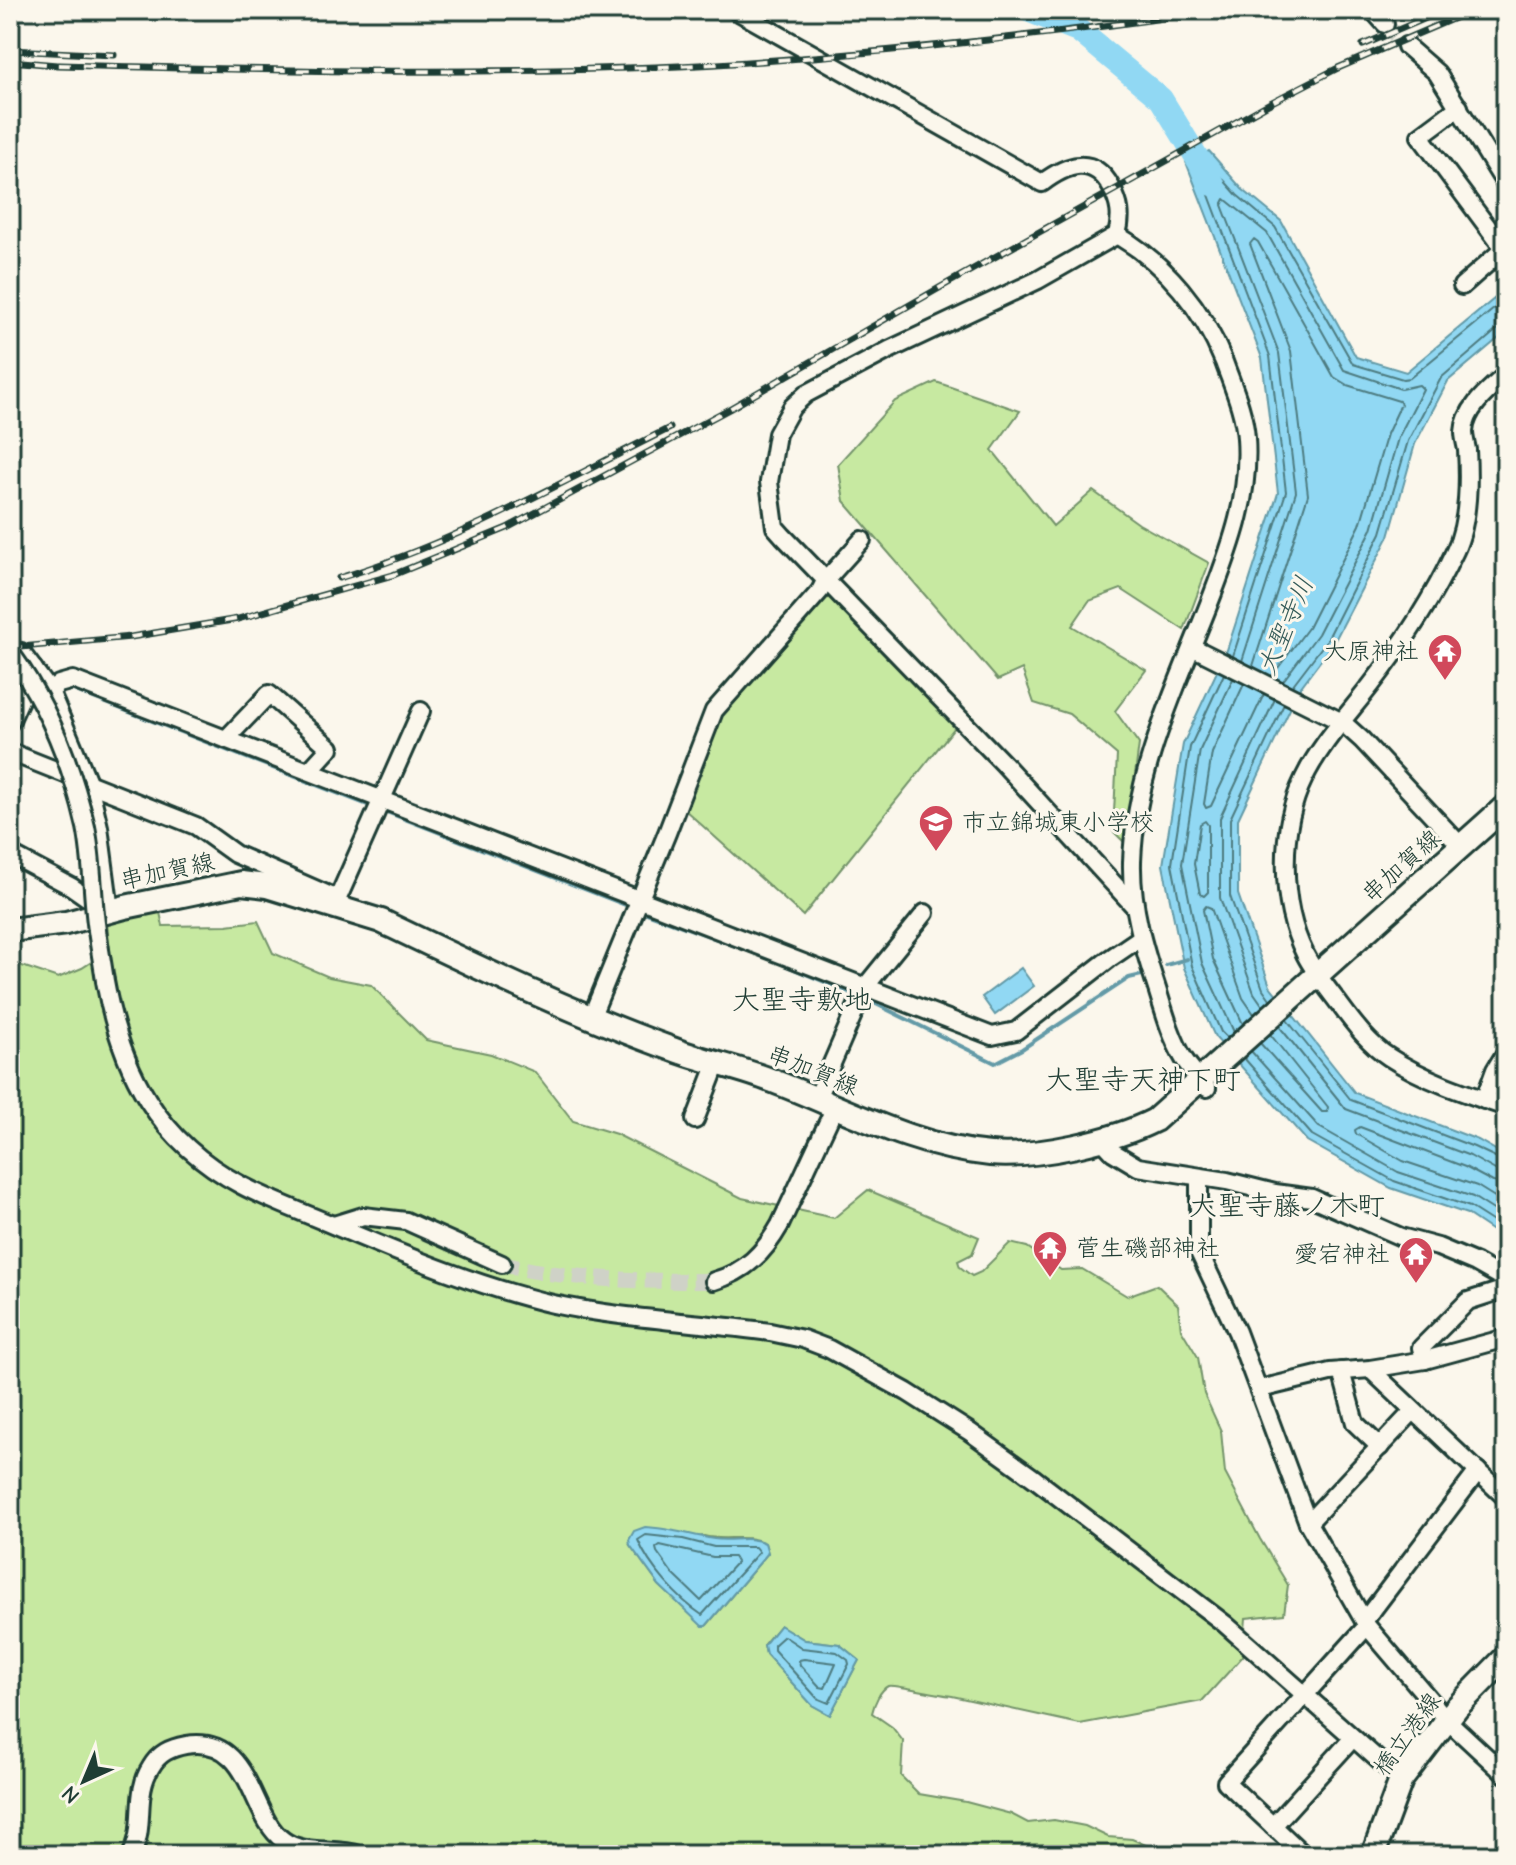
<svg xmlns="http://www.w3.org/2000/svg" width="1516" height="1865" font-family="'Comic Neue','Klee One',sans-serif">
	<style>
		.green { fill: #c7e9a1; stroke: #73936a; stroke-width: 2; fill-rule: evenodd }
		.water { fill: #91d8f3; stroke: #639aa7; stroke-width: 2 }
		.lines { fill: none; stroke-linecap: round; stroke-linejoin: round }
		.shore { stroke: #4d7b80; stroke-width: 2 }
		.stream { stroke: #639aa7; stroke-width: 4 }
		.river { stroke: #91d8f3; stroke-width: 24 }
		.minor-tunnel { stroke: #cfd2c7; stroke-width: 16; stroke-dasharray: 16 8; stroke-linecap: butt }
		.minor-casing { stroke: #1f3d34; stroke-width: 22 }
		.major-casing { stroke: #1f3d34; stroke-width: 28 }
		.minor { stroke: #fbf7ec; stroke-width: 16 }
		.major { stroke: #fbf7ec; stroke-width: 22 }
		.rail-casing { stroke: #1f3d34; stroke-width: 7 }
		.rail { stroke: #fbf7ec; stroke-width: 4; stroke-dasharray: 12; stroke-linecap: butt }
		.minor-bridge-casing { stroke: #1f3d34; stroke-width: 22; stroke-linecap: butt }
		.minor-bridge { stroke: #fbf7ec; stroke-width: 16 }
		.labels { text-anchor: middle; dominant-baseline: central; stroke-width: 6; stroke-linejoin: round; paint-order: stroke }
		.poi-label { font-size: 24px; fill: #1f3d34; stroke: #fbf7ec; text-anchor: end }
		.street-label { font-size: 24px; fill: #1f3d34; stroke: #fbf7ec }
		.water-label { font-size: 26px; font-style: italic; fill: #365c5a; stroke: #fbf7ec }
		.quarter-label { font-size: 28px; fill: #1f3d34; stroke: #fbf7ec }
	</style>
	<rect width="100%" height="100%" fill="#fbf7ec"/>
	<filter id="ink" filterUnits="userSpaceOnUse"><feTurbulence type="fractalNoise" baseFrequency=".0125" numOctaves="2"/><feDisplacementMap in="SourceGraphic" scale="16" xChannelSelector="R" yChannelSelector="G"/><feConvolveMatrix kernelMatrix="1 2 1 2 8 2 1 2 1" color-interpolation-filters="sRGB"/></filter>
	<g filter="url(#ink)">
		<g class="green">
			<path d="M936,382L1020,411L992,450L1053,526L1093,491L1139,524L1209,563L1184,630L1121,589L1089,601L1072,626L1146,670L1115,711L1139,744L1126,844L1113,831L1117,755L1069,714L1034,703L1022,669L998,680L844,501L838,464L895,401Z"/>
			<path d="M830,595L956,726L803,916L685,810L721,717Z"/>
			<path d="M159,908L163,926L227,925L258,921L273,953L329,977L371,985L426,1040L491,1054L535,1072L573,1121L616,1134L742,1198L834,1218L868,1190L979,1237L972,1254L958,1261L960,1267L972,1276L981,1272L1010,1243L1027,1247L1061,1270L1082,1269L1127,1296L1157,1285L1178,1305L1181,1329L1198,1357L1204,1394L1221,1431L1225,1473L1260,1539L1288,1585L1284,1614L1246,1618L1243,1656L1202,1701L1080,1724L952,1696C940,1695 894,1684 888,1686C880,1690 874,1704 872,1713L892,1727L903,1741L901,1776L919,1794L966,1802L1011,1814L1028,1823L1054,1820L1085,1826L1108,1837L1132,1839L1153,1848L1161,1855H10V962L58,978L82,968L110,950L107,923ZM704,1536C724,1542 746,1533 765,1543L768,1553L707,1625L703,1626L659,1585L630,1545ZM780,1625L805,1640L839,1644L859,1660L830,1715L812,1705L766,1654L764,1644Z"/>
		</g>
		<g class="water">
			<path d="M1209,151L1242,189L1281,221L1356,357L1406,372L1506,289V332L1448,381L1415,444L1389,536L1333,644L1300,688L1238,819V894L1270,986L1355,1093L1478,1140L1506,1156V1240L1467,1214L1391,1188L1307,1141L1215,1037L1184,968L1163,865L1183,744L1227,650L1278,493L1262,358L1186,162Z"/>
			<path d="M1021,968L1034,986L995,1015L982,997Z"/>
			<path d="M645,1527C669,1528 690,1535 714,1539C732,1542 748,1535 765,1543L768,1553L706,1626H702L659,1585L630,1545L629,1540L634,1531Z"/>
			<path d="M780,1625L805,1640L839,1644L859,1660L830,1715L812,1705L766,1654L764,1645Z"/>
		</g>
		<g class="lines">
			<g class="shore">
				<path d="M1233,656L1286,492L1270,356L1198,166L1208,162L1237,195L1275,227L1353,364L1403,379L1410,378L1506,299"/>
				<path d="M1242,661L1296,492L1279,353L1222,205L1225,199L1267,233L1344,370L1401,389L1419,385L1423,389L1398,438L1372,529L1318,634L1283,681"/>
				<path d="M1253,666L1308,495L1291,351L1250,244L1254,239L1258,242L1334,377L1347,385L1399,401L1401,404L1387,434L1360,525L1308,628L1272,676"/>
				<path d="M1224,674L1190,747L1172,864L1192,966L1221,1032L1227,1038"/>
				<path d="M1233,679L1200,750L1182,864L1202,963L1234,1032"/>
				<path d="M1244,684L1212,753L1204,804L1206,808L1211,806L1264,694"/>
				<path d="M1292,686L1327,640L1381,533L1408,441L1441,378L1498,329L1506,327"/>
				<path d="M1205,821L1208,825V892L1204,896L1200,894L1194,864L1200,824Z"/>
				<path d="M1270,999L1263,989L1230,896V819L1284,704"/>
				<path d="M1263,1006L1254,993L1220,898V818L1275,699"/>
				<path d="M1287,1020L1351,1100L1474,1147L1506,1162"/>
				<path d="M1243,1024L1213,959L1203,910L1206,906L1211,908L1243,998L1254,1014"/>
				<path d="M1279,1026L1346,1109L1470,1156L1497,1171L1506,1172"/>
				<path d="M1260,1043L1322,1112H1327L1328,1107L1270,1034"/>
				<path d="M1251,1051L1319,1127L1398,1172L1473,1197L1506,1218"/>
				<path d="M1244,1058L1312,1135L1394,1181L1470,1207L1506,1230"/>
				<path d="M1506,1184L1493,1182L1465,1167L1360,1127L1355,1130L1356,1134L1403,1161L1477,1186L1506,1204"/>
				<path d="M646,1535L683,1539L714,1547H755L759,1552L702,1615C678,1599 649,1567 638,1540Z"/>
				<path d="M660,1545L713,1557H734L737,1562L701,1601L672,1573L657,1552L656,1548Z"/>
				<path d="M784,1636L802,1648L837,1652L848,1660L849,1664L829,1703L817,1698L774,1650V1645Z"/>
				<path d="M804,1659L836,1663L825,1688L820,1687L800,1665L799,1660Z"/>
			</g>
			<g class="stream">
				<path d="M73,690L370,806"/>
				<path d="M384,811L633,908"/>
				<path d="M641,911L770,959L851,993"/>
				<path d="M1166,965L1187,959"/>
				<path d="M874,1003L995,1063L1022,1049L1129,978L1146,974"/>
			</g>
			<path class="river" d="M1028,10L1078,30L1161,99L1213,184"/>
			<g class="minor-tunnel">
				<path d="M1385,24L1406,46"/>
				<path d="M10,638L21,652"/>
				<path d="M502,1264C572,1281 642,1281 714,1281"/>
			</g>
			<g class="minor-casing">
				<g id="minor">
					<path d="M735,10L1042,183C1066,165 1093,154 1111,187C1120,204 1122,216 1117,235L1038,280L889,350L806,394L792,407L777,434L769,482L775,527L783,536L1003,763L1135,907"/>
					<path d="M1376,14L1385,24"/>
					<path d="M1406,46L1437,73L1506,185"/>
					<path d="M1459,107L1420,136L1504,249"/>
					<path d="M1117,235C1166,264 1203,309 1224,362C1233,387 1244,411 1246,438C1250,495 1232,544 1212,596C1179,682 1135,768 1132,862C1131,907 1144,949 1158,992C1165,1015 1172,1039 1184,1059C1191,1070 1200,1078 1207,1088"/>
					<path d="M1462,286L1506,247"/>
					<path d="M1506,375C1490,389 1465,408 1464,432C1464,438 1466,444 1467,450C1469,482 1469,522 1455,551C1433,598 1403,644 1371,685C1348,715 1321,743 1304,778C1279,828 1280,904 1305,954C1314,972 1328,989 1340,1005C1354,1024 1369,1044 1389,1057C1424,1080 1467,1094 1506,1107"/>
					<path d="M1192,647L1342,722L1362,740L1461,846"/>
					<path d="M21,652L50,691"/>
					<path d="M10,722L34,669"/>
					<path d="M226,739L269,694L330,748L309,771"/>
					<path d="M10,752L196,826L235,854L331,896L336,901"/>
					<path d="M10,854L72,887L102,908"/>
					<path d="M334,907L421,711"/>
					<path d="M110,911L99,827L89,784L50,691L59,684L73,680L992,1036L1016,1031L1109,959L1140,938"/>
					<path d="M105,981C121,1071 158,1141 241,1185C273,1202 308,1214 342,1229C411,1258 480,1287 553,1304C624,1319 699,1322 770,1332L803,1339L829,1349L907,1392L970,1432L1035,1479L1225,1624L1401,1780"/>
					<path d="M591,1018L667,833L714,711L820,591L825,581L862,540"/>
					<path d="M817,1098L865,987L925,913"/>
					<path d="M1484,1100L1495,1070L1506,1052"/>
					<path d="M695,1120L717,1063"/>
					<path d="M1100,1138L1113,1152L1138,1167L1227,1181L1275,1193L1312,1198L1401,1237L1438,1247L1476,1263L1506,1280"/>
					<path d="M1199,1178V1252L1237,1332L1308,1523L1367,1626L1447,1720L1506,1775"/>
					<path d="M334,1225L363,1216L406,1221L502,1264"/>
					<path d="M714,1281C745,1272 764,1253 780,1225L835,1107"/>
					<path d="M1425,1360L1421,1348L1468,1301L1499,1291"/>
					<path d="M1370,1369L1506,1498"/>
					<path d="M1341,1371L1355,1423L1380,1447"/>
					<path d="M1260,1389L1330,1372L1370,1369L1425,1360L1506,1338"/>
					<path d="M1308,1523L1413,1411"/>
					<path d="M1365,1620L1478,1471"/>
					<path d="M1273,1826L1353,1738"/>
					<path d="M131,1855C147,1828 133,1794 151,1767C159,1753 170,1748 186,1745C252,1734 249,1816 283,1840C304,1856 335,1846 360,1855"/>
					<path d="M1304,1855L1226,1782L1367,1626"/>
				</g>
			</g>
			<g class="major-casing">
				<g id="major">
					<path d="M10,930L66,923L125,907L241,883L267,886L381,921C477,967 574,1014 675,1050C707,1062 741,1068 773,1081C844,1108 913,1147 990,1154C1037,1158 1113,1141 1155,1120L1506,806"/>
					<path d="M1373,1855L1401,1780L1457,1707L1506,1657"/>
				</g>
			</g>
			<use href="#minor" class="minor"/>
			<use href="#major" class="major"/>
			<g class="rail-casing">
				<g id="rail">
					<path d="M1363,45L1433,15"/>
					<path d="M10,50L114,55"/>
					<path d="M10,61L57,65C257,70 456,75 656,67C845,59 1033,37 1221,10"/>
					<path d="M339,578C457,543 561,482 670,428"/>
					<path d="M10,648L131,637L238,619L393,575L507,528L729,409L941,287L1272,102L1338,68L1473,10"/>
				</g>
			</g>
			<use href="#rail" class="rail"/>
			<g class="minor-bridge-casing">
				<path id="minor-bridge" d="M10,652C47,703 72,766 86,827C92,856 92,885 95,914C97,936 102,959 105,981"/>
			</g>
			<use href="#minor-bridge" class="minor-bridge"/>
		</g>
	</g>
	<defs>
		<g id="temple-pin" transform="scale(1.8)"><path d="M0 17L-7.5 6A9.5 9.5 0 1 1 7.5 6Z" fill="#d1495b" stroke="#fbf7ec"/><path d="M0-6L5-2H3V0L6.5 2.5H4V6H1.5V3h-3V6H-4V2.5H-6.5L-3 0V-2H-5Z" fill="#fff"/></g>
		<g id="school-pin" transform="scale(1.8)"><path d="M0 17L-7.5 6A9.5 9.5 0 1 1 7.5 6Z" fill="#d1495b" stroke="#fbf7ec"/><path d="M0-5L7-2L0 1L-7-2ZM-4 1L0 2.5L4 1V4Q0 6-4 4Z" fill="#fff"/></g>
	</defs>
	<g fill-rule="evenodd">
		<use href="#temple-pin" x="1445" y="651"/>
		<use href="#school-pin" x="936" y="822"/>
		<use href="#temple-pin" x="1050" y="1248"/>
		<use href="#temple-pin" x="1416" y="1254"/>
	</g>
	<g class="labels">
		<g class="poi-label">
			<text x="1419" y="651">大原神社</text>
			<text x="962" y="822" text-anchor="start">市立錦城東小学校</text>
			<text x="1076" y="1248" text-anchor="start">菅生磯部神社</text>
			<text x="1390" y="1254">愛宕神社</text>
		</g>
		<g class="street-label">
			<text transform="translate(1401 866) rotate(-42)">串加賀線</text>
			<text transform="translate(167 871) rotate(-12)">串加賀線</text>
			<text transform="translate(813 1070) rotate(22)">串加賀線</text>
			<text transform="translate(1407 1734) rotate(-54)">橋立港線</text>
		</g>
		<g class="water-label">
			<text transform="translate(1286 626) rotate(-67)">大聖寺川</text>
		</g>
		<g class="quarter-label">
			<text x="802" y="1000">大聖寺敷地</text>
			<text x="1143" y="1080">大聖寺天神下町</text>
			<text x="1287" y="1206">大聖寺藤ノ木町</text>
		</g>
	</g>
	<rect width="1516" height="1865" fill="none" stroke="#fbf7ec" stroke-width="40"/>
	<rect x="20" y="20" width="1476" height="1825" fill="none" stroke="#1f3d34" stroke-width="3" filter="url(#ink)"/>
	<g transform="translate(84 1781) rotate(224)" stroke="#fbf7ec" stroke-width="6" paint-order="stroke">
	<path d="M0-6L14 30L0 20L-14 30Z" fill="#1f3d34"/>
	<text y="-12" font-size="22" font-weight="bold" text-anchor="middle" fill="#1f3d34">N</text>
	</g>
</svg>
